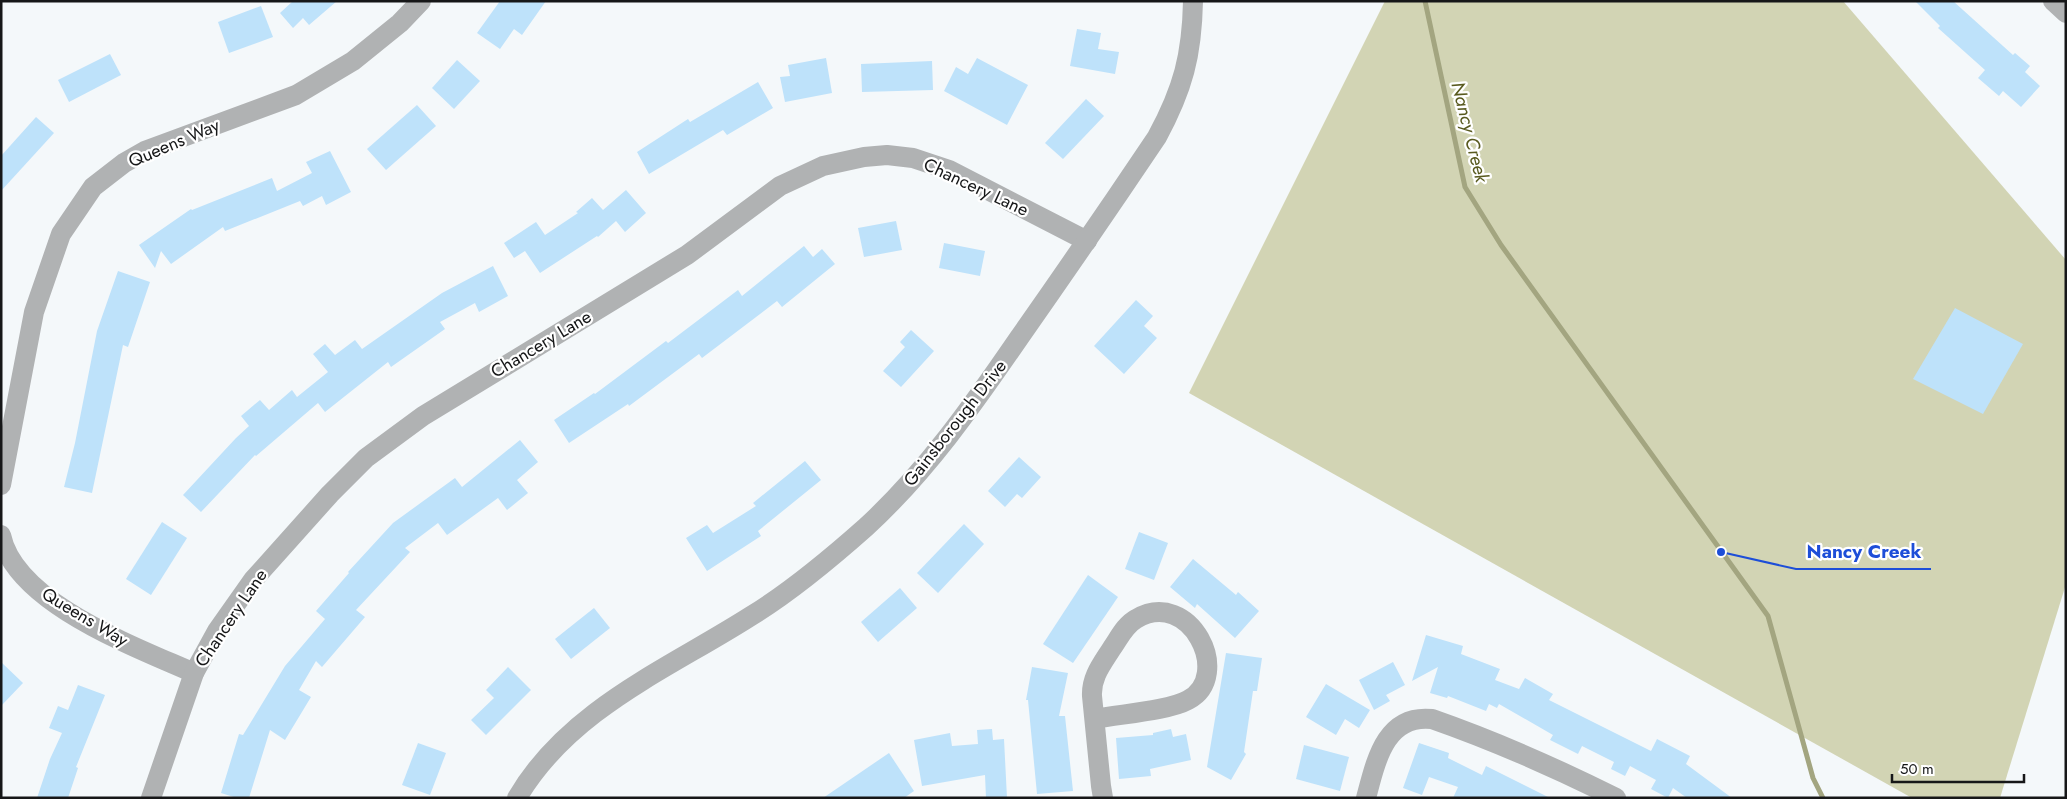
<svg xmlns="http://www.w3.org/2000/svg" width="2067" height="799" font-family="Jost,sans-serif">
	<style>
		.green { fill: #d2d4b4 }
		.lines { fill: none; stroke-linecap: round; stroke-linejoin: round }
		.stream { stroke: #a3a580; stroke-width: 5 }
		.building { fill: #bee2fa }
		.minor { stroke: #b0b2b3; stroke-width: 20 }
		.labels { text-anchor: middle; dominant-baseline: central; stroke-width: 4.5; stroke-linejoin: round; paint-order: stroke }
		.street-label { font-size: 18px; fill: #161718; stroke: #fff }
		.water-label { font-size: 19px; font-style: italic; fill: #595a1f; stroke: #fff }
		.leader { fill: none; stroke: #1d4ed8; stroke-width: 2 }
		.callout-dot { fill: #1d4ed8; stroke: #fff; stroke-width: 2 }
		.callout-label { font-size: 19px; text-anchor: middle; font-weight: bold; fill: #1d4ed8; stroke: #fff; stroke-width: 4.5; stroke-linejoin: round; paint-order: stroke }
	</style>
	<rect width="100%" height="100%" fill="#f4f8fa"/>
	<path class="green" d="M1385,1H1843L2066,260V584L2000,798H1912L1189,393Z"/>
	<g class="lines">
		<path class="stream" d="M1425,1L1465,187L1501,245L1768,616L1813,778L1823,798"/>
	</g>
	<g class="building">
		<path d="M293,1H337L309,25L303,18L293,28L280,13Z"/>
		<path d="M500,1H546L522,35L514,29L500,49L477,33Z"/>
		<path d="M1915,1H1953L2013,55L2015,53L2030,66L2025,72L2040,86L2021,107L2003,91L1999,96L1978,78L1985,70L1938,28L1940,26Z"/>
		<path d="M261,6L273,37L229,53L218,22Z"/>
		<path d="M1077,29L1101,33L1098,49L1119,52L1115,74L1070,66Z"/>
		<path d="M110,54L121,75L69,102L58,80Z"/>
		<path d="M826,58L832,93L785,102L780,77L790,76L788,65Z"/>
		<path d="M977,58L1028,85L1007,125L944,91L956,67L968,74Z"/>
		<path d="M457,60L480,81L454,109L432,88Z"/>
		<path d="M932,61L933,90L862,92L861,64Z"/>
		<path d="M758,82L773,108L727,135L723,130L649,174L637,152L688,119L690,122Z"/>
		<path d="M1086,99L1104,116L1063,159L1045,143Z"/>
		<path d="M417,105L436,126L386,170L367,149Z"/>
		<path d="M36,117L54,133L1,191V156Z"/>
		<path d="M330,151L351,192L326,205L322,196L303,206L300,201L225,231L223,227L171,264L161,251L155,268L139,245L191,209L192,210L272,178L277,191L312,173L306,162Z"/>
		<path d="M626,190L646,213L625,232L616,221L598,237L597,236L540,273L525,251L514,258L504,243L536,222L545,235L578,213L576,212L592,198L603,210Z"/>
		<path d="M896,221L902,250L864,257L858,228Z"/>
		<path d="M944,243L985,251L980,276L939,268Z"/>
		<path d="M804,246L813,257L822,249L835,264L782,307L777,301L702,358L699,354L629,406L628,404L569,443L554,420L594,393L595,394L666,341L668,343L738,290L742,296Z"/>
		<path d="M493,266L508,296L479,312L475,303L440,322L445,329L391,367L388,362L325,412L318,403L256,456L255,455L201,512L183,495L236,438L249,426L241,416L260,400L269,410L292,390L297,397L328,372L313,354L325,344L335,355L355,340L362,349L442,293Z"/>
		<path d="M118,271L150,282L128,347L123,345L92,493L64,487L75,443L97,331Z"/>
		<path d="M1136,300L1153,316L1144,326L1157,338L1124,374L1094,346Z"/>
		<path d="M1955,308L2023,344L1983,414L1913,379Z"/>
		<path d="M911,330L934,351L901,387L883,371L905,347L900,342Z"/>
		<path d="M520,440L538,462L517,480L528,493L507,510L498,498L447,535L438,523L405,548L410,552L356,610L365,617L322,667L316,661L299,690L311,697L285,740L270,730L249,798H237L221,793L239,734L243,735L285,666L325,619L316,611L349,573L348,572L393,523L455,478L462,487Z"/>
		<path d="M1019,457L1041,477L1022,498L1017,494L1005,507L988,491Z"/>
		<path d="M805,461L821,480L758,531L761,536L707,571L686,538L707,525L713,533L756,506L753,503Z"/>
		<path d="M162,522L187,538L151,595L126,579Z"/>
		<path d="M964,524L984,544L938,593L917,573Z"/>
		<path d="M1139,532L1168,543L1154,580L1125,569Z"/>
		<path d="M1193,559L1236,595L1238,592L1259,611L1235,638L1197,604L1195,608L1170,587Z"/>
		<path d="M1088,575L1118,597L1073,663L1043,644Z"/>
		<path d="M900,588L917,608L878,642L861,622Z"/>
		<path d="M594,608L610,628L571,659L555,639Z"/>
		<path d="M1426,635L1463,646L1461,654L1500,669L1495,680L1519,689L1525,678L1553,694L1549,700L1651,751L1657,739L1690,756L1686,764L1732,798H1687L1673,788L1668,798L1651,789L1656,780L1630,766L1625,776L1611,769L1614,762L1582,746L1578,754L1550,740L1553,735L1499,704L1497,708L1489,704L1486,711L1448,696L1447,698L1430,693L1438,667L1412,681Z"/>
		<path d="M1226,653L1262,658L1257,691H1253L1244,752L1246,754L1231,780L1207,767Z"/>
		<path d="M1,662L23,683L1,706Z"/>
		<path d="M1393,662L1405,685L1386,695L1390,701L1374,710L1359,680Z"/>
		<path d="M508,667L531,690L486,735L471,720L494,698L486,690Z"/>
		<path d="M1032,667L1068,673L1059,716H1065L1073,791L1037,794L1028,700H1026Z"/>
		<path d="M1326,684L1370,710L1359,728L1345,719L1336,735L1306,717Z"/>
		<path d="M78,685L105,695L76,767L78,768L68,798H37L50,759L62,733L49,728L58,706L68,710Z"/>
		<path d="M992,729L993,740L1004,739L1007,798H986L985,775L922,786L914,740L950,733L952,746L978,744L977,730Z"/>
		<path d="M1171,729L1173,737L1186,734L1191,760L1150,769L1151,776L1119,779L1116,738L1153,735V733Z"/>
		<path d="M418,743L446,753L430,795L402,785Z"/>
		<path d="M1419,743L1449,753L1448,758L1482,775L1486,766L1550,798H1453L1458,787L1429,777L1422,795L1403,788Z"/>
		<path d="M1304,745L1349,757L1340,791L1296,779Z"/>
		<path d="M889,753L914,791L904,798H823Z"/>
	</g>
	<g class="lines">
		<g class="minor">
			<path d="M2053,1L2066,13"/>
			<path d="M1,485L34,312L61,234L93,187L124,163L145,151L296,95L353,61L400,23L421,1"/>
			<path d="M1,535C15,603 136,647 194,673"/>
			<path d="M1095,719C1119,714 1168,711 1188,700C1234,676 1190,587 1136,619C1125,625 1119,638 1112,648C1102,664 1091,677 1092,696L1101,786L1103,798"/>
			<path d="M151,798L194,673L217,631L253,580L330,494L366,458L423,416L687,255L780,186L823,166L864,157L887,155L913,158L949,170L1087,241"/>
			<path d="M517,798C569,709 668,669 751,616C792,591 830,559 866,527C926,472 973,405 1019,338C1066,271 1112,204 1157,137C1183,89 1192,55 1193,1"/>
			<path d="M1366,798C1376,761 1385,714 1432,719C1495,741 1556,768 1616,798"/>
		</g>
	</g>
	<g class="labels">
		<g class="street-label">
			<text transform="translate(174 143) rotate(-23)">Queens Way</text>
			<text transform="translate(976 187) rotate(25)">Chancery Lane</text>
			<text transform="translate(541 344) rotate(-31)">Chancery Lane</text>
			<text transform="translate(955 423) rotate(-52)">Gainsborough Drive</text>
			<text transform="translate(85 617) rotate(31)">Queens Way</text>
			<text transform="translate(231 618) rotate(-56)">Chancery Lane</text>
		</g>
		<g class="water-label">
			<text transform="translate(1470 132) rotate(76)">Nancy Creek</text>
		</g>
	</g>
	<path class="leader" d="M1721 552L1796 569H1931"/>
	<circle class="callout-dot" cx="1721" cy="552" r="5"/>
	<g class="callout-label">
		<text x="1864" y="558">Nancy Creek</text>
	</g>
	<rect width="2067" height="799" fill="none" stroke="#161718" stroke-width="5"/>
	<path d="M1892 774v8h132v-8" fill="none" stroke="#161718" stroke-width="2.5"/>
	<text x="1900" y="774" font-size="15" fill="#161718" stroke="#ffffff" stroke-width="4" paint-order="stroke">50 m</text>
</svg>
